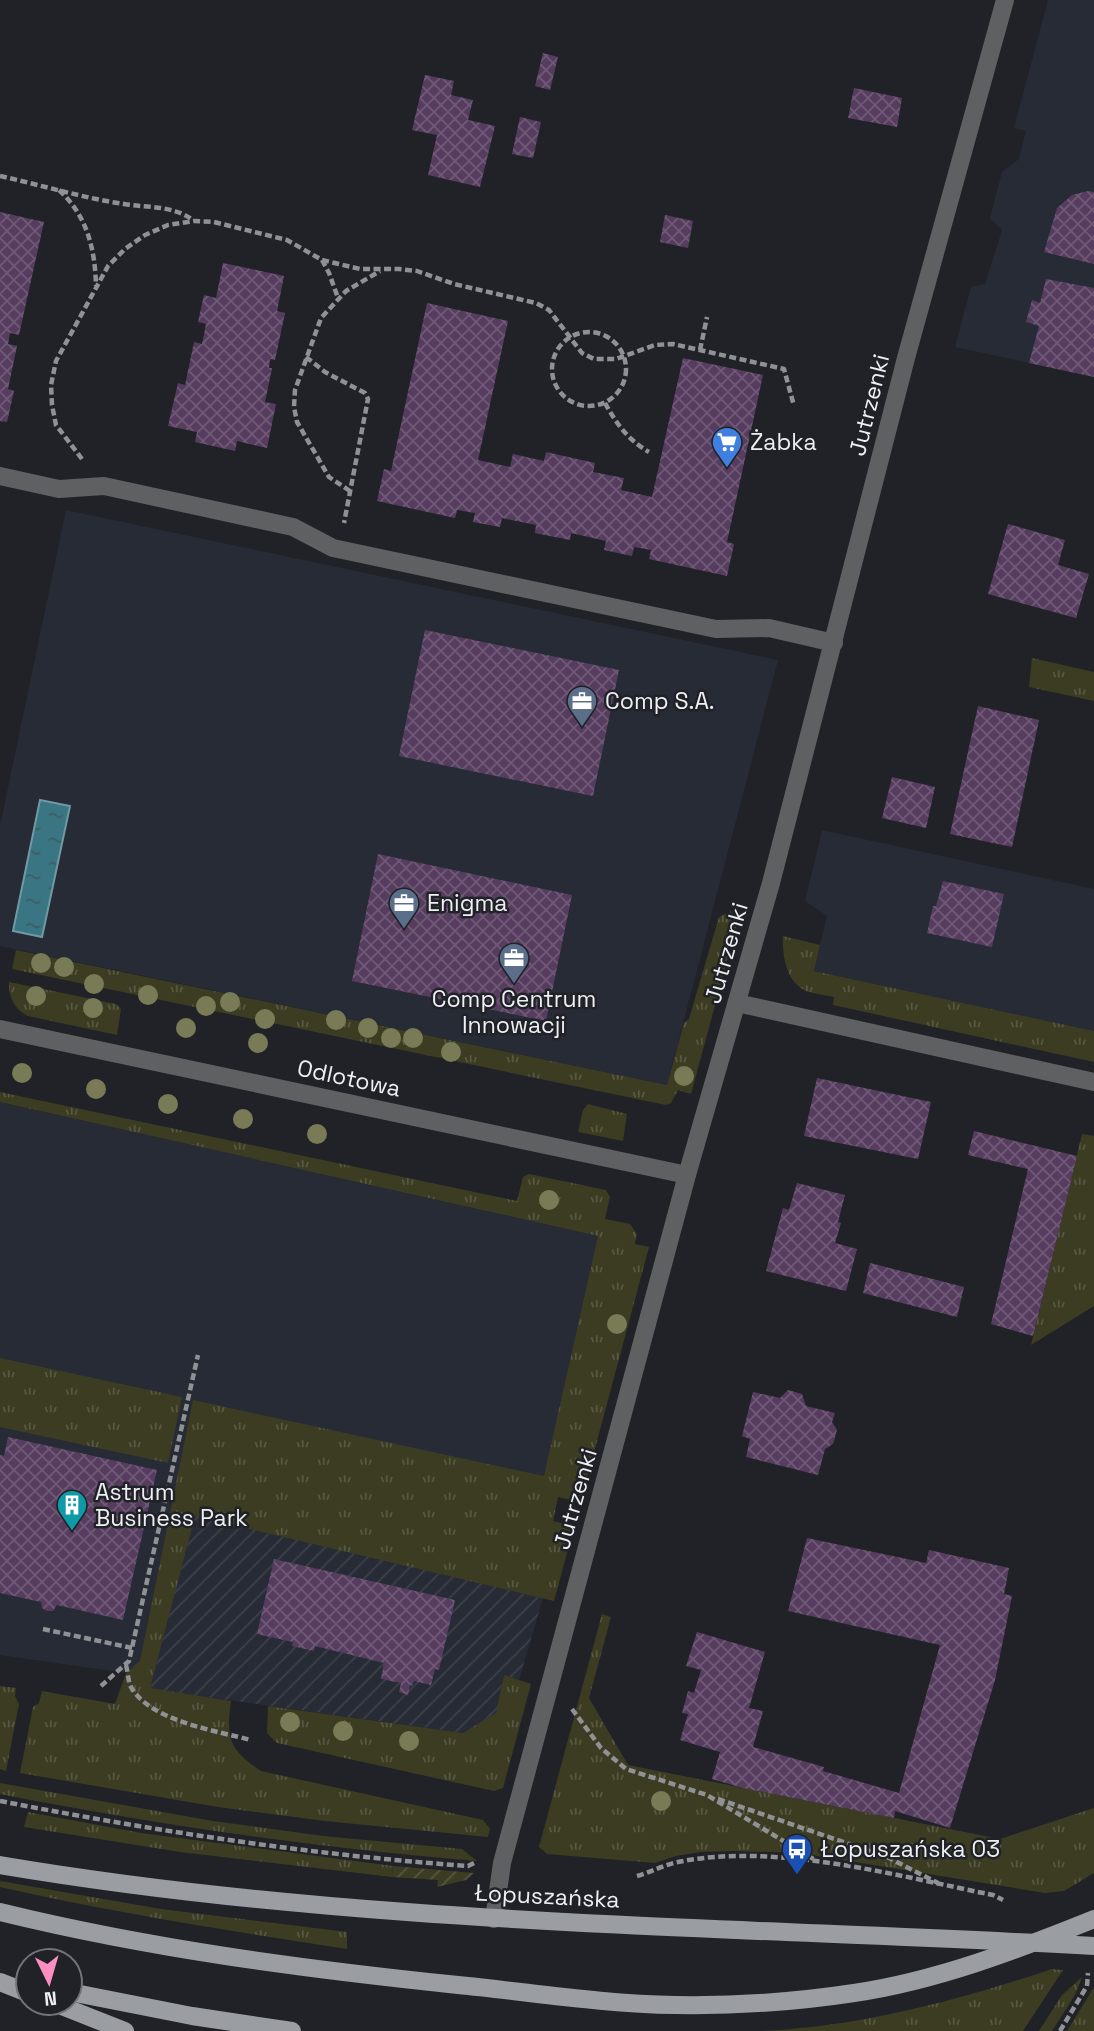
<svg xmlns="http://www.w3.org/2000/svg" width="1094" height="2031" font-family="'Space Grotesk',sans-serif">
	<style>
		.built { fill: #262b35 }
		.industrial { fill: url(#industrial-furrows) }
		.grass { fill: url(#grass-tufts) }
		.garden { fill: url(#garden-furrows) }
		.water { fill: url(#water-ripples); stroke: #6f9aa4; stroke-width: 2 }
		.building { fill: url(#building-cross-hatch) }
		.lines { fill: none; stroke-linecap: round; stroke-linejoin: round }
		.path { stroke: #8f9195; stroke-width: 4.5; stroke-dasharray: 7 3.5; stroke-linecap: butt }
		.minor { stroke: #5e6062; stroke-width: 18 }
		.major { stroke: #9a9ea3; stroke-width: 18 }
		.tree { fill: #787b55 }
		.labels { text-anchor: middle; dominant-baseline: central; stroke-width: 5; stroke-linejoin: round; paint-order: stroke }
		.street-label { font-size: 23px; fill: #eeeff3; stroke: #202227 }
		.poi-label { font-size: 23px; fill: #eeeff3; stroke: #202227; text-anchor: start }
	</style>
	<defs>
		<pattern id="industrial-furrows" width="10" height="10" patternUnits="userSpaceOnUse" patternTransform="scale(1.75)"><rect width="10" height="10" fill="#262b35"/><path d="M-1 1l2-2M0 10L10 0M9 11l2-2" fill="none" stroke="#3b4049"/></pattern>
		<pattern id="grass-tufts" width="24" height="20" patternUnits="userSpaceOnUse" patternTransform="scale(1.75)"><rect width="24" height="20" fill="#3b3c22"/><path d="M3 7l-1-3M5 7V3M7 7l1-3M15 17l-1-3M17 17v-4M19 17l1-3" fill="none" stroke="#585843"/></pattern>
		<pattern id="garden-furrows" width="10" height="10" patternUnits="userSpaceOnUse" patternTransform="scale(1.75)"><rect width="10" height="10" fill="#3b3c22"/><path d="M-1 1l2-2M0 10L10 0M9 11l2-2" fill="none" stroke="#585843"/></pattern>
		<pattern id="water-ripples" width="26" height="14" patternUnits="userSpaceOnUse" patternTransform="scale(1.75)"><rect width="26" height="14" fill="#397582"/><path d="M2 4q2-2 4 0t4 0M15 11q2-2 4 0t4 0" fill="none" stroke="#415c63"/></pattern>
		<pattern id="building-cross-hatch" width="8" height="8" patternUnits="userSpaceOnUse" patternTransform="scale(1.75)"><rect width="8" height="8" fill="#563d5f"/><path d="M0 0l8 8M0 8l8-8" fill="none" stroke="#6f5976"/></pattern>
	</defs>
	<rect width="100%" height="100%" fill="#202227"/>
	<g class="built">
		<path d="M1048,0H1094V377L955,347L971,287L985,284L1002,230L990,218L1002,172L1019,159L1022,146L1026,131L1014,128Z"/>
		<path d="M66,510L778,660L667,1085L0,946V826Z"/>
		<path d="M822,830L1094,889V1031L814,971L827,916L805,901Z"/>
		<path d="M0,1102L598,1236L558,1497L150,1689L126,1673L0,1655Z"/>
	</g>
	<path class="industrial" d="M195,1516L543,1598L519,1680L504,1675L497,1713L463,1733L150,1689Z"/>
	<g class="grass">
		<path d="M1032,658L1094,672V701L1029,687Z"/>
		<path d="M731,911L736,919V928L691,1094L678,1090L671,1103L666,1105L12,969L16,950L667,1085L684,1023L689,1019L719,917Z"/>
		<path d="M783,936L820,945L814,971L1094,1031V1062L833,1005L834,997C825,995 815,994 806,991C786,982 782,955 783,936Z"/>
		<path d="M9,982L116,1004L121,1009L117,1035L28,1016C15,1010 8,997 9,982Z"/>
		<path d="M0,1092L517,1201L523,1177L529,1174L606,1190L610,1197L605,1219L630,1224L637,1234L635,1244L649,1247L582,1497L575,1501L558,1497L553,1521L569,1525L573,1531L554,1601L195,1516L150,1688L231,1701C226,1739 229,1749 261,1771L483,1820L490,1829L488,1837L325,1821L218,1807L20,1773L33,1707L39,1703L42,1691L115,1704L126,1673L140,1661L193,1400L544,1476L598,1236L0,1102Z"/>
		<path d="M588,1104L627,1114L623,1141L578,1132L583,1110Z"/>
		<path d="M1082,1134L1094,1136V1306L1031,1345Z"/>
		<path d="M0,1358L182,1397L168,1463L0,1427Z"/>
		<path d="M602,1614L611,1617L589,1698L628,1765L1000,1839L1094,1808V1873L1064,1891L1045,1893L800,1853L733,1851L701,1852L676,1856L655,1863L547,1854L539,1847Z"/>
		<path d="M504,1675L531,1684L503,1788L494,1791L277,1743L267,1733L268,1706L463,1733L496,1713Z"/>
		<path d="M0,1686L16,1688L15,1696L19,1704L6,1771L0,1769Z"/>
		<path d="M0,1783L213,1821L323,1836L462,1849L477,1861C316,1848 158,1825 0,1794Z"/>
		<path d="M28,1812L141,1833L393,1866L392,1877L180,1852L24,1827Z"/>
		<path d="M0,1881L161,1909L347,1932V1949C230,1931 116,1913 0,1887Z"/>
		<path d="M1052,1969L1063,1970L1023,2031H764C863,2026 959,2000 1052,1969Z"/>
		<path d="M1082,1977L1075,1995L1052,2031H1039L1062,1995Z"/>
		<path d="M1094,1987V2031H1067Z"/>
	</g>
	<path class="garden" d="M393,1866L474,1873L466,1880L437,1887L438,1880L392,1877Z"/>
	<path class="water" d="M40,800L70,806L42,937L13,931Z"/>
	<g class="building">
		<path d="M543,53L558,57L550,90L535,86Z"/>
		<path d="M425,75L454,81L451,95L473,100L468,120L495,126L480,187L428,175L437,135L412,130Z"/>
		<path d="M854,88L902,98L897,127L848,118Z"/>
		<path d="M520,117L541,122L533,158L512,154Z"/>
		<path d="M1088,191L1094,192V264L1044,252L1057,208L1072,195Z"/>
		<path d="M0,212L44,222L19,335L10,333L8,344L17,346L8,389L14,391L7,422L0,421Z"/>
		<path d="M665,215L693,221L688,248L660,242Z"/>
		<path d="M223,263L284,276L277,311L285,313L275,360L270,359L269,368H272L265,402L276,404L267,448L237,441L235,451L195,442L197,432L168,426L178,383L185,385L194,342L202,344L206,324L198,322L204,295L216,298Z"/>
		<path d="M1046,279L1094,288V377L1029,363L1039,326L1026,322L1032,300L1040,303Z"/>
		<path d="M427,303L508,321L478,460L510,467L513,454L544,461L546,452L595,463L593,472L624,478L621,490L652,497L683,358L763,375L727,542L734,544L727,576L649,559L651,550L634,547L632,556L604,550L606,541L571,533L570,540L535,533L536,525L502,518L500,527L473,522L475,513L457,510L455,518L377,501L384,469L391,471Z"/>
		<path d="M1008,524L1065,540L1058,565L1089,574L1076,618L988,594Z"/>
		<path d="M425,630L619,670L593,796L399,756Z"/>
		<path d="M978,706L1039,720L1012,847L950,834Z"/>
		<path d="M892,777L935,787L926,828L882,818Z"/>
		<path d="M378,854L572,895L546,1021L352,981Z"/>
		<path d="M943,881L1004,894L992,947L927,933L933,906H936Z"/>
		<path d="M817,1078L931,1102L918,1159L804,1136Z"/>
		<path d="M974,1131L1077,1156L1033,1336L991,1324L1028,1169L968,1155Z"/>
		<path d="M797,1183L845,1195L838,1222L841,1223L835,1243L857,1249L846,1291L766,1271L783,1208L789,1210Z"/>
		<path d="M870,1263L964,1287L957,1317L863,1293Z"/>
		<path d="M788,1390L802,1394L806,1406L835,1413L832,1422L837,1430L833,1444L825,1449L818,1475L746,1457L750,1439L742,1436L753,1392L780,1398Z"/>
		<path d="M8,1437L157,1470L123,1620L57,1605L53,1611H47L42,1608L41,1602L0,1593V1455L4,1456Z"/>
		<path d="M807,1538L926,1563L929,1550L1009,1568L1004,1594L1012,1596L995,1680L950,1828L895,1811L894,1818L743,1788L712,1779L720,1752L680,1740L688,1714L682,1713L688,1691L694,1693L701,1670L686,1666L697,1632L765,1652L749,1708L763,1711L753,1747L824,1767L823,1771L899,1793L940,1645L788,1611Z"/>
		<path d="M274,1559L455,1600L439,1670L435,1669L431,1685L414,1681L412,1686L410,1685L408,1695L399,1692L401,1683L381,1679L384,1663L315,1646L314,1651L292,1646L293,1642L257,1634Z"/>
	</g>
	<g class="lines">
		<g class="path">
			<path d="M0,176C41,185 83,198 124,204C149,208 172,205 193,220"/>
			<path d="M59,190C87,216 95,248 96,286"/>
			<path d="M322,260L329,273L338,298"/>
			<circle cx="589" cy="369" r="37"/>
			<path d="M700,350L707,317"/>
			<path d="M306,357L325,372L365,393L368,399L344,523"/>
			<path d="M605,403C616,423 628,440 649,452"/>
			<path d="M82,459L56,425L52,405L51,385L56,361L108,266L125,249L145,235L168,225L194,221L214,222L287,240L322,260L360,269H399L417,271L454,284L536,303L549,310L582,353L594,359H616L655,345L673,344L784,369L794,406"/>
			<path d="M350,491L329,477L297,422L294,407L295,390L321,318L346,291L380,271"/>
			<path d="M43,1629L132,1648"/>
			<path d="M126,1665C128,1672 128,1681 131,1687C150,1721 217,1731 251,1740"/>
			<path d="M101,1686L129,1661L198,1355"/>
			<path d="M572,1709L601,1748L626,1769L707,1795L815,1860"/>
			<path d="M718,1799L887,1857L938,1883"/>
			<path d="M0,1801C155,1831 311,1855 468,1866L474,1863"/>
			<path d="M637,1876C651,1872 664,1865 678,1862C776,1842 897,1876 993,1895L1003,1900"/>
			<path d="M1060,2031L1087,1986L1088,1973"/>
		</g>
		<g class="minor">
			<path d="M0,476L59,489L104,486L293,527L333,548L716,629L769,628L834,643"/>
			<path d="M737,1003L1094,1082"/>
			<path d="M0,1029L687,1175"/>
			<path d="M494,1919L502,1863L687,1175L771,883L906,358L1005,0"/>
		</g>
		<g class="major">
			<path d="M0,1865C361,1926 729,1926 1094,1946"/>
			<path d="M0,1912C151,1949 304,1969 458,1985C530,1992 603,2004 675,2005C735,2006 795,2002 854,1993C936,1981 1017,1950 1094,1919"/>
			<path d="M0,1982L28,1993"/>
			<path d="M70,1992L192,2016L292,2031"/>
			<path d="M54,2003L125,2031"/>
		</g>
	</g>
	<g class="tree">
		<circle cx="41" cy="963" r="10"/>
		<circle cx="64" cy="967" r="10"/>
		<circle cx="94" cy="984" r="10"/>
		<circle cx="148" cy="995" r="10"/>
		<circle cx="36" cy="996" r="10"/>
		<circle cx="230" cy="1002" r="10"/>
		<circle cx="206" cy="1006" r="10"/>
		<circle cx="93" cy="1008" r="10"/>
		<circle cx="265" cy="1019" r="10"/>
		<circle cx="336" cy="1020" r="10"/>
		<circle cx="186" cy="1028" r="10"/>
		<circle cx="368" cy="1028" r="10"/>
		<circle cx="391" cy="1038" r="10"/>
		<circle cx="413" cy="1038" r="10"/>
		<circle cx="258" cy="1043" r="10"/>
		<circle cx="451" cy="1052" r="10"/>
		<circle cx="22" cy="1073" r="10"/>
		<circle cx="684" cy="1076" r="10"/>
		<circle cx="96" cy="1089" r="10"/>
		<circle cx="168" cy="1104" r="10"/>
		<circle cx="243" cy="1119" r="10"/>
		<circle cx="317" cy="1134" r="10"/>
		<circle cx="549" cy="1200" r="10"/>
		<circle cx="617" cy="1324" r="10"/>
		<circle cx="290" cy="1722" r="10"/>
		<circle cx="343" cy="1731" r="10"/>
		<circle cx="409" cy="1741" r="10"/>
		<circle cx="661" cy="1801" r="10"/>
	</g>
	<defs>
		<g id="supermarket-pin" transform="scale(1.575)"><path d="M0 17L-7.5 6A9.5 9.5 0 1 1 7.5 6Z" fill="#3f7fe0" stroke="#202227"/><path d="M-6-5.5h2.5l.6 2H6L4.5 2H-2.5L-4.4-4H-6ZM-1.5 3.2a1.3 1.3 0 1 0 .1 0ZM3 3.2a1.3 1.3 0 1 0 .1 0Z" fill="#fff"/></g>
		<g id="office-pin" transform="scale(1.575)"><path d="M0 17L-7.5 6A9.5 9.5 0 1 1 7.5 6Z" fill="#5c6f8a" stroke="#202227"/><path d="M-6-3h4V-5.5h4V-3h4V5H-6ZM-1-4.5V-3h2v-1.5ZM-6 0V1H6V0Z" fill="#fff"/></g>
		<g id="building-pin" transform="scale(1.575)"><path d="M0 17L-7.5 6A9.5 9.5 0 1 1 7.5 6Z" fill="#0f9aa8" stroke="#202227"/><path d="M-4-6H4V6H1V3H-1V6H-4ZM-2.5-4.3h1.7v1.8h-1.7ZM.8-4.3h1.7v1.8H.8ZM-2.5-1h1.7V.8h-1.7ZM.8-1h1.7V.8H.8Z" fill="#fff"/></g>
		<g id="bus-pin" transform="scale(1.575)"><path d="M0 17L-7.5 6A9.5 9.5 0 1 1 7.5 6Z" fill="#1a4fb4" stroke="#202227"/><path d="M-5-6H5V4H4V6H2V4H-2V6H-4V4H-5ZM-3.5-4V0h7V-4ZM-3.5 1.2v1.5H-2V1.2ZM2 1.2v1.5H3.5V1.2Z" fill="#fff"/></g>
	</defs>
	<g fill-rule="evenodd">
		<use href="#supermarket-pin" x="727" y="442"/>
		<use href="#office-pin" x="582" y="701"/>
		<use href="#office-pin" x="404" y="903"/>
		<use href="#office-pin" x="514" y="958"/>
		<use href="#building-pin" x="72" y="1505"/>
		<use href="#bus-pin" x="797" y="1849"/>
	</g>
	<g class="labels">
		<g class="street-label">
			<text transform="translate(869 405) rotate(-76)">Jutrzenki</text>
			<text transform="translate(726 953) rotate(-74)">Jutrzenki</text>
			<text transform="translate(349 1078) rotate(12)">Odlotowa</text>
			<text transform="translate(575 1499) rotate(-74)">Jutrzenki</text>
			<text transform="translate(547 1896) rotate(3)">Łopuszańska</text>
		</g>
		<g class="poi-label">
			<text x="750" y="442">Żabka</text>
			<text x="605" y="701">Comp S.A.</text>
			<text x="427" y="903">Enigma</text>
			<text x="514" y="999" text-anchor="middle">Comp Centrum<tspan x="514" dy="26">Innowacji</tspan></text>
			<text x="95" y="1492">Astrum<tspan x="95" dy="26">Business Park</tspan></text>
			<text x="820" y="1849">Łopuszańska 03</text>
		</g>
	</g>
	<g transform="translate(49 1982) rotate(175)"><circle r="33" fill="#202227" stroke="#727479" stroke-width="2"/>
	<path d="M0-5L12 26L0 18L-12 26Z" fill="#fd8ec0"/>
	<text y="-10" font-size="19" font-weight="bold" text-anchor="middle" fill="#eeeff3">N</text>
	</g>
</svg>
